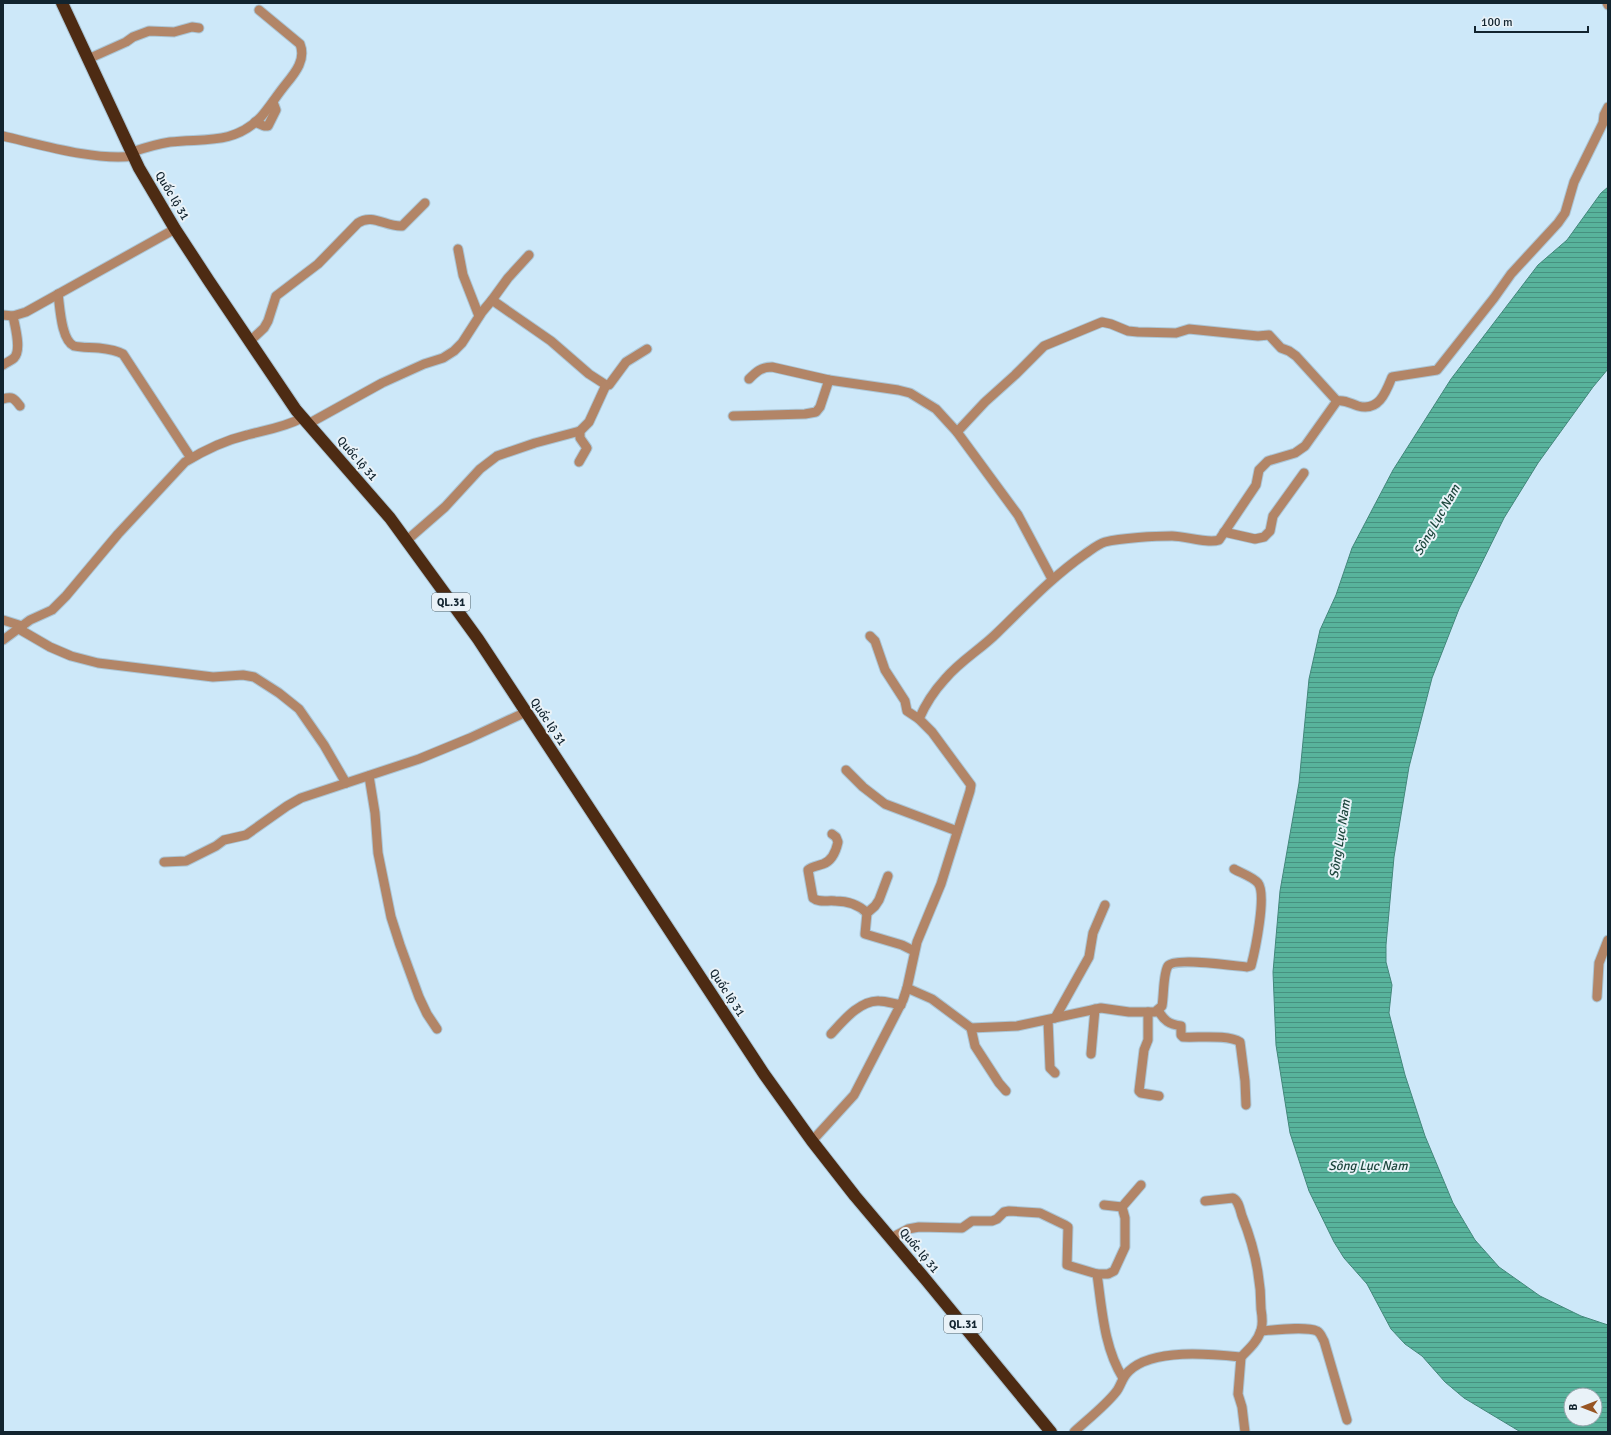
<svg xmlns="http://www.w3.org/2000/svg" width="1611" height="1435" font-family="Signika,sans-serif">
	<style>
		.water { fill: url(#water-rules); stroke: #43887b; fill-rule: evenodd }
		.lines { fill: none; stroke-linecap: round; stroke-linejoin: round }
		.street-casing { stroke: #abc5d5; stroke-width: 11 }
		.highway-casing { stroke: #abc5d5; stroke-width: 14 }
		.street { stroke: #b28567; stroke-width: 9 }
		.highway { stroke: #4d2b13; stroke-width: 12 }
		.labels { text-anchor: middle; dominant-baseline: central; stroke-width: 4; stroke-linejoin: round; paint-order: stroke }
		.shield { fill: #e9f2f8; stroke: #52626b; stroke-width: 1 }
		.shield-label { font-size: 11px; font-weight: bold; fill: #12242f }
		.street-label { font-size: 12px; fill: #12242f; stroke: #e9f2f8 }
		.water-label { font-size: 13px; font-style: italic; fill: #1d463c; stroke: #e9f2f8 }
	</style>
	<defs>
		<pattern id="water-rules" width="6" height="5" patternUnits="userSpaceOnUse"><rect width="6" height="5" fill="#58b39c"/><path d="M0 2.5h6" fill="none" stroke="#479180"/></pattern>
	</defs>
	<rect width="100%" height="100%" fill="#cde8f9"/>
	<path class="water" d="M1608,187V369L1593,387L1538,463L1504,518L1459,609L1432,678L1409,767L1394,857L1386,945V962L1392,985L1389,1013L1405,1075L1425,1136L1453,1203L1475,1240L1499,1267L1540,1296L1581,1316L1608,1325V1432H1522L1519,1431L1464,1398L1445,1382L1422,1356L1405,1344L1391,1329L1367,1284L1344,1258L1334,1242L1309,1191L1290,1133L1276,1045L1273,972L1280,891L1299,783L1309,679L1320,630L1336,595L1352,548L1393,470L1451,379L1538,265L1567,240L1601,193ZM1571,1395H1595V1419H1571Z"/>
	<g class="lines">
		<g class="street-casing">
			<g id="street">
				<path d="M1607,3L1608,5"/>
				<path d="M88,59L126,42L133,37L149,31L174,32L192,27L199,28"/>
				<path d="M255,122L264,126H268L276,110L273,102"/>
				<path d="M3,136C42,145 95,161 134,156"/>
				<path d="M132,152C144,148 157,144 170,142C204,138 233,145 260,118C269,108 277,95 286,84C296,72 306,59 300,44L259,10"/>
				<path d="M458,249L463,275L479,316"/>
				<path d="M58,294C60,307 61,340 74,346C82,348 91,347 99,348C108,349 116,350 123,354L191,458"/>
				<path d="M492,300L508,278L529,255"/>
				<path d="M3,315L13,316L26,312L175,229"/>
				<path d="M249,342L264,328L268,321L276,296L318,264L358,223C372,213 386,227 402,226L425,203"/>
				<path d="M3,365C7,362 11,361 14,358C22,350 15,327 13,316"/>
				<path d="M749,379C756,372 761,367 772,367L829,380L898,390L910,393L936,409L957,432L1018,515L1052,579"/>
				<path d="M3,399C12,396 14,398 20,406"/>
				<path d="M733,416L805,414L816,412L820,407L829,380"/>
				<path d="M308,424L382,383L424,364L443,358L454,351L462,343L482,312L492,300L551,341L589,374L606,385H609L626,362L647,349"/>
				<path d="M957,432L985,402L1015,375L1044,346L1102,322L1111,324L1128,331L1138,332L1176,333L1189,329L1258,336L1269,335L1281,348L1289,351L1296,356L1337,401"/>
				<path d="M579,462L587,448L580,438V431L589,422L606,385"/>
				<path d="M1224,532L1255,539L1264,537L1270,531L1273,516L1304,473"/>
				<path d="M406,541L445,507L480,469L497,456L535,443L580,431"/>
				<path d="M3,620L22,626"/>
				<path d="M19,629L50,647L71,656L98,663L213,677L243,675L254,677L279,693L299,709L324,745L346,783"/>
				<path d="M870,636L875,641L885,670L905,701L907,711L919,719"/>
				<path d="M3,640L30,620L52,610L66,596L118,534L185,462C203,451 226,440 247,435C266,430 285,427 302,418"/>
				<path d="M846,770L863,787L885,804L957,831"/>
				<path d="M369,776L375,813L378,853L391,917L400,945L419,997L427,1014L437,1029"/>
				<path d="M832,834L836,837L838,842C836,851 832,861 823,864C818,866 812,866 808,870L813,898C819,903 828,900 835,901C847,901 859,905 867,913"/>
				<path d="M164,862L186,861L216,846L224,840L246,835L287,806L301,798L419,759L470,738L526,712"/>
				<path d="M888,876L879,900L875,906L867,913L865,934L902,945L914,951"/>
				<path d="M907,988L932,999L971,1028L1017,1026L1101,1008L1129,1012H1155L1162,1006C1164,995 1163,974 1168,966C1173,957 1236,966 1247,967L1251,966C1255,951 1267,894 1258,883C1253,877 1241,873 1234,869"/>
				<path d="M1597,997L1599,963L1608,940"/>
				<path d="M1158,1010C1164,1021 1169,1024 1181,1026V1035L1183,1037C1197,1038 1228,1034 1240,1042L1245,1081L1246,1105"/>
				<path d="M1148,1012V1040L1144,1050L1139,1091L1141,1093L1159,1096"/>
				<path d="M1055,1018L1089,957L1093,933L1105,905"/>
				<path d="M1048,1020L1050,1068L1055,1073"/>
				<path d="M971,1028L975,1046L999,1083L1006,1091"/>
				<path d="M831,1034C843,1021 860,1000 879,1001C886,1001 894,1004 901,1005"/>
				<path d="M1091,1054L1095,1009"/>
				<path d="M812,1141L854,1095L903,1000L907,988L917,942L941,884L970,791L971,785L932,732L919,719C925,705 934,691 945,679C960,661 981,649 997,633C1026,605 1052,577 1085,554C1091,550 1098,544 1105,542C1121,538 1155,536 1172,536C1185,536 1208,544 1219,540L1256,485L1259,470L1268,461L1295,453L1305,446L1337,401C1345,399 1351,404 1358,406C1379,412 1386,392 1392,377L1437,370L1494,298L1511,274L1558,223L1565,213L1574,182L1603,123L1604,115L1608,107"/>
				<path d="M1122,1207L1141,1185"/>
				<path d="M891,1238L908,1229L919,1227L962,1228L972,1221H992L997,1219L1004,1212L1009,1211L1040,1213L1065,1225L1068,1227L1067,1265L1097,1274C1102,1309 1104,1348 1123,1378"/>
				<path d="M1097,1274H1108L1114,1271L1125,1247V1218L1122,1207L1104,1205"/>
				<path d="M1261,1331C1274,1330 1306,1326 1317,1331C1321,1333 1322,1338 1324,1341L1347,1420"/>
				<path d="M1241,1357L1238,1394L1242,1407L1245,1432"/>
				<path d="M1074,1432C1087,1420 1106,1405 1116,1392C1121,1386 1122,1377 1129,1371C1153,1348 1211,1354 1241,1357C1249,1349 1258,1341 1261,1330C1263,1324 1262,1315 1261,1309C1261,1277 1254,1246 1242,1216C1240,1210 1239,1201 1233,1198L1205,1201"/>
			</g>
		</g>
		<g class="highway-casing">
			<path id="highway" d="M62,3L139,168L175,229L209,281L296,410L390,518L478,639L764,1074L812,1141L855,1196L926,1280L1051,1432"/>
		</g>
		<use href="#street" class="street"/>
		<use href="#highway" class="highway"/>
	</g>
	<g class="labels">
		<g class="shield">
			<rect x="432" y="593" width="38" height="18" rx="3"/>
			<rect x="944" y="1315" width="38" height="18" rx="3"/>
		</g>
		<g class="shield-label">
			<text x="451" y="602">QL.31</text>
			<text x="963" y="1324">QL.31</text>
		</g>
		<g class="street-label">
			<text transform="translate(172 196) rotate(59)">Quốc lộ 31</text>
			<text transform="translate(357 459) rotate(49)">Quốc lộ 31</text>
			<text transform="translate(548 722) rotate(56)">Quốc lộ 31</text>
			<text transform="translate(727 993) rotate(57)">Quốc lộ 31</text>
			<text transform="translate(919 1251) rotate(50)">Quốc lộ 31</text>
		</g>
		<g class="water-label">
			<text transform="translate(1437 520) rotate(-60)">Sông Lục Nam</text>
			<text transform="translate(1340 839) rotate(-81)">Sông Lục Nam</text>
			<text x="1368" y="1166">Sông Lục Nam</text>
		</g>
	</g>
	<rect width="1611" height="1435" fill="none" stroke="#12242f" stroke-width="8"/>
	<g transform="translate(1583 1407) rotate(270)"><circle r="19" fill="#e9f2f8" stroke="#93a0a8"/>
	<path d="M0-3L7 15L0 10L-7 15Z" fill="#975523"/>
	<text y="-6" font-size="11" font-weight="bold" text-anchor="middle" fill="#12242f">B</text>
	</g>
	<path d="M1475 26v6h113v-6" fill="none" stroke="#12242f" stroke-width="2"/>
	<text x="1481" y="26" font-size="12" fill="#12242f" stroke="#e9f2f8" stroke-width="3" paint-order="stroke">100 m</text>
</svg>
